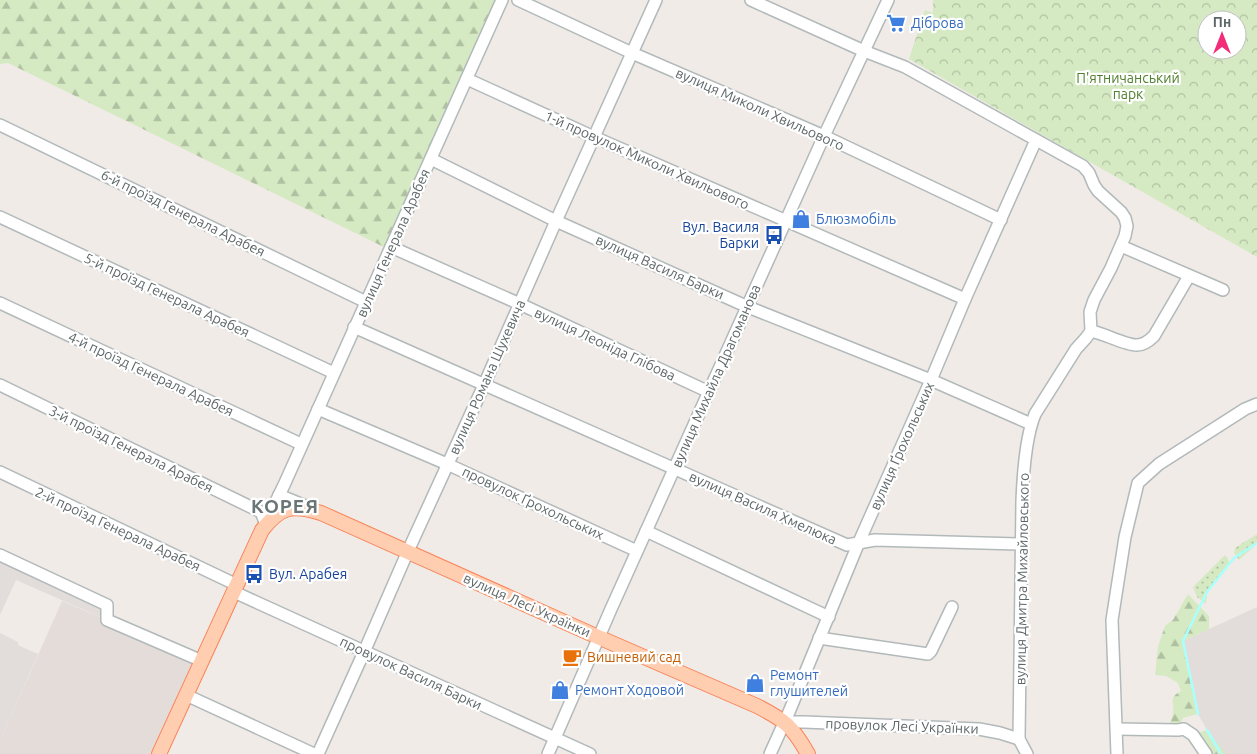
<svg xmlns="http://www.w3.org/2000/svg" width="1257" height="754" font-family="Ubuntu,sans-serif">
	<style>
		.industrial { fill: #e2dddb }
		.education { fill: #e4dcd8 }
		.grass { fill: url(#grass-dots) }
		.forest { fill: url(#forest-firs) }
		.park { fill: url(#park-crowns); fill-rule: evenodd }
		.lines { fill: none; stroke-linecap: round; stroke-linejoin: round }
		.stream { stroke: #aafffd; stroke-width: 2.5 }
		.minor-casing { stroke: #b2b9ba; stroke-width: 14 }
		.major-casing { stroke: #fa8258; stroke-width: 16 }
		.minor { stroke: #fff; stroke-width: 11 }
		.major { stroke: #ffcdaf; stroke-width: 14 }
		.labels { text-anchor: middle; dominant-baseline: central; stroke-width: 4.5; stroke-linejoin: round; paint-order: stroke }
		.shop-label { font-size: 14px; fill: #366cbe; stroke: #fff; text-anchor: start }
		.park-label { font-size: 14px; fill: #507f2e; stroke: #fff }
		.street-label { font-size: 14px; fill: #5e6768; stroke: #fff }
		.transit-label { font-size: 14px; fill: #164399; stroke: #fff; text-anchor: end }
		.food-label { font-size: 14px; fill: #c56008; stroke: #fff; text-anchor: start }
		.district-label { font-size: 19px; font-weight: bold; letter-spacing: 1px; fill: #6a7575; stroke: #fff }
	</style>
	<defs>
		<pattern id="grass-dots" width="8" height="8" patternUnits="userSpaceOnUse" patternTransform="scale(1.25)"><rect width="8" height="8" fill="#d5eac3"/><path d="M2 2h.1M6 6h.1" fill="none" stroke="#b0c1a2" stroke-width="1.8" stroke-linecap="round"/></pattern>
		<pattern id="forest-firs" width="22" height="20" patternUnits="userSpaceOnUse" patternTransform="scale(1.25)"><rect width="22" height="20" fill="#d5eac3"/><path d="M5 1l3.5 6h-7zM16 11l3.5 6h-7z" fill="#b0c1a2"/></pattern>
		<pattern id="park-crowns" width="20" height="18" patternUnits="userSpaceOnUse" patternTransform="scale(1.25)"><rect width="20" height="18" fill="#d5eac3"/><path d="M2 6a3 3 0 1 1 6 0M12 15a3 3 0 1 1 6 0" fill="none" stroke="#b0c1a2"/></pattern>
	</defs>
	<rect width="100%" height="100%" fill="#f1ebe7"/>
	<g class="industrial">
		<path d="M0,557L107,605V620L16,580L0,615Z"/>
		<path d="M1257,607V754H1221L1198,714L1183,641Z"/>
		<path d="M0,633L18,642V645L38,654L0,741Z"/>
	</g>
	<path class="education" d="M62,601L196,658L152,754H0V741Z"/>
	<g class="grass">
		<path d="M1257,534V544L1239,560L1234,553L1235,548Z"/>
		<path d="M1225,555L1230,563L1207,592L1206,604L1197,597L1193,587Z"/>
	</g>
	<g class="forest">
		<path d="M0,0H502L390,250L8,63L0,64Z"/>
		<path d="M1188,594L1209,616V629L1183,641L1198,714L1183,718L1180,727H1169C1170,723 1172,718 1173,714C1175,702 1167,699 1181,691L1178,683L1166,676L1155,675L1158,646L1165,626L1173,620Z"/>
		<path d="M1207,730L1226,754H1206L1193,735Z"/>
	</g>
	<path class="park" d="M933,0H1257V257L909,59L925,10L933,13ZM1207,20H1237V50H1207Z"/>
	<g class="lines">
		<g class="stream">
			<path d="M1198,714L1183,641L1207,592L1234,558L1257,543"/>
			<path d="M1207,730L1221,754"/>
		</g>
		<g class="minor-casing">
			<g id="minor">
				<path d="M518,0L632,53L824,136L1001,220"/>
				<path d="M751,0L864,51L905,67L1083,166L1089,173L1094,185L1098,191L1121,212L1125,218L1127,226L1125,236L1111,268L1094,300L1090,312L1091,331L1086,338L1076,349L1035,414C1025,438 1023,475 1022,501L1019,739L1027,754"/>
				<path d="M467,79L594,137L965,299"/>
				<path d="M0,125L366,302"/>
				<path d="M431,159L556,221L748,307L931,380L1031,424"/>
				<path d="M0,217L334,373"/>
				<path d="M1121,246L1223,290"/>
				<path d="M391,247L520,304L709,392"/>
				<path d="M0,303L301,444"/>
				<path d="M354,327L847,545L875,540L1022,544"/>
				<path d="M1091,331C1103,333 1127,346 1137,345C1144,345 1149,341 1154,336L1189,276"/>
				<path d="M0,385L261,512L265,522"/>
				<path d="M318,409L447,464L637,551"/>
				<path d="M0,472L237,585"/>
				<path d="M279,495L308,507"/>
				<path d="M266,522L284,485L502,0"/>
				<path d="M646,531L829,617"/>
				<path d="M0,555L107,605V620L202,661"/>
				<path d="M234,592L590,754"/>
				<path d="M819,638L928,654L931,651L952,607"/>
				<path d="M186,695L314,754"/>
				<path d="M784,722H804L979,729L1000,733L1019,739"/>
				<path d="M1117,729L1178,730L1184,729L1193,735L1206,754"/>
				<path d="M318,754L364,652L408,551L484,385L556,221L656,0"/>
				<path d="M548,754L611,609L824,136L888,0"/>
				<path d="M770,754L789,712L859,542L931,380L965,299L1036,140"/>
				<path d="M1117,754L1112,620L1125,537L1138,483L1159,464L1245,409L1257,404"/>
			</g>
		</g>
		<g class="major-casing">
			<path id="major" d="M159,754L262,530C281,506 292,504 321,513L598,637L757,706C786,721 792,726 808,754"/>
		</g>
		<use href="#minor" class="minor"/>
		<use href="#major" class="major"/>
	</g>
	<defs>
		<g id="supermarket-bare" transform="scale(1.5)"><path d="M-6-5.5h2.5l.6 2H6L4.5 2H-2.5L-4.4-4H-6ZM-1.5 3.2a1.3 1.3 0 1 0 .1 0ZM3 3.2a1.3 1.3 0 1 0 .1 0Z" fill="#3f7fe0" stroke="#fff" stroke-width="2.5" paint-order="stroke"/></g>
		<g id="shop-bare" transform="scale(1.5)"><path d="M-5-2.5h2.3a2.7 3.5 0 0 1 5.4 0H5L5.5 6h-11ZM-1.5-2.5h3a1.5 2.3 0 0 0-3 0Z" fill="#3f7fe0" stroke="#fff" stroke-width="2.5" paint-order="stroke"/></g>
		<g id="bus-bare" transform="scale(1.5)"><path d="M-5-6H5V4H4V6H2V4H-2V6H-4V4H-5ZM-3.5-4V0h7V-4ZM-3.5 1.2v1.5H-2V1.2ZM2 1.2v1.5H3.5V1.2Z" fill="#1a4fb4" stroke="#fff" stroke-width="2.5" paint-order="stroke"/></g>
		<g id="cafe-bare" transform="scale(1.5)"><path d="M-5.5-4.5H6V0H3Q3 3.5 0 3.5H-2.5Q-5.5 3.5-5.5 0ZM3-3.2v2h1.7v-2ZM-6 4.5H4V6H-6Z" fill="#e8710a" stroke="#fff" stroke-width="2.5" paint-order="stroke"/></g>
	</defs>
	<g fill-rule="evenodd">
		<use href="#supermarket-bare" x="896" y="23"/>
		<use href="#shop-bare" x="801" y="219"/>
		<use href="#bus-bare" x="774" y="235"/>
		<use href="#bus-bare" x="254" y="574"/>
		<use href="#cafe-bare" x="572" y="657"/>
		<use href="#shop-bare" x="755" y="683"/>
		<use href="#shop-bare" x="560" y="690"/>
	</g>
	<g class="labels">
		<g class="shop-label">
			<text x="911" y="23">Діброва</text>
			<text x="816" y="219">Блюзмобіль</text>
			<text x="770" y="675">Ремонт<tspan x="770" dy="16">глушителей</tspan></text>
			<text x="575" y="690">Ремонт Ходовой</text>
		</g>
		<g class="park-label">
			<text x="1128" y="78">П'ятничанський<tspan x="1128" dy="16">парк</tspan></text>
		</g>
		<g class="street-label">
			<text transform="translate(760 109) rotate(24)">вулиця Миколи Хвильового</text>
			<text transform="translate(647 160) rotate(24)">1-й провулок Миколи Хвильового</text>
			<text transform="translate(183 213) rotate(26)">6-й проїзд Генерала Арабея</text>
			<text transform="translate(393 243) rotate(-66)">вулиця Генерала Арабея</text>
			<text transform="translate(660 267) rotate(24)">вулиця Василя Барки</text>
			<text transform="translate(167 295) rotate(25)">5-й проїзд Генерала Арабея</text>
			<text transform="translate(605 344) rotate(25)">вулиця Леоніда Глібова</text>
			<text transform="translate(151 374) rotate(25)">4-й проїзд Генерала Арабея</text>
			<text transform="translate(716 376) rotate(-66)">вулиця Михайла Драгоманова</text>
			<text transform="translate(487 377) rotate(-66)">вулиця Романа Шухевича</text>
			<text transform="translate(902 446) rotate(-66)">вулиця Ґрохольських</text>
			<text transform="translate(131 449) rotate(26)">3-й проїзд Генерала Арабея</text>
			<text transform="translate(533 503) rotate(25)">провулок Ґрохольських</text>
			<text transform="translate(763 508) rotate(24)">вулиця Василя Хмелюка</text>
			<text transform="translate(118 529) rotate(25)">2-й проїзд Генерала Арабея</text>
			<text transform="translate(1022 579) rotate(-89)">вулиця Дмитра Михайловського</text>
			<text transform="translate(527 605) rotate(24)">вулиця Лесі Українки</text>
			<text transform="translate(411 673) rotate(25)">провулок Василя Барки</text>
			<text transform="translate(902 726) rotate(2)">провулок Лесі Українки</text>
		</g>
		<g class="transit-label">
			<text x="759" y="227">Вул. Василя<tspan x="759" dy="16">Барки</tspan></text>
			<text x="269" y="574" text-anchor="start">Вул. Арабея</text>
		</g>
		<g class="food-label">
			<text x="587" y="657">Вишневий сад</text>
		</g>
		<g class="district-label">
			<text x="285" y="506">КОРЕЯ</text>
		</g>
	</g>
	<g transform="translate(1222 35)"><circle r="24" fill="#ffffff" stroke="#bfc2c3"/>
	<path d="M0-4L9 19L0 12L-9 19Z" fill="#f32b78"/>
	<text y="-8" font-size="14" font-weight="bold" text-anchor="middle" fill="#5e6768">Пн</text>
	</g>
</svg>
